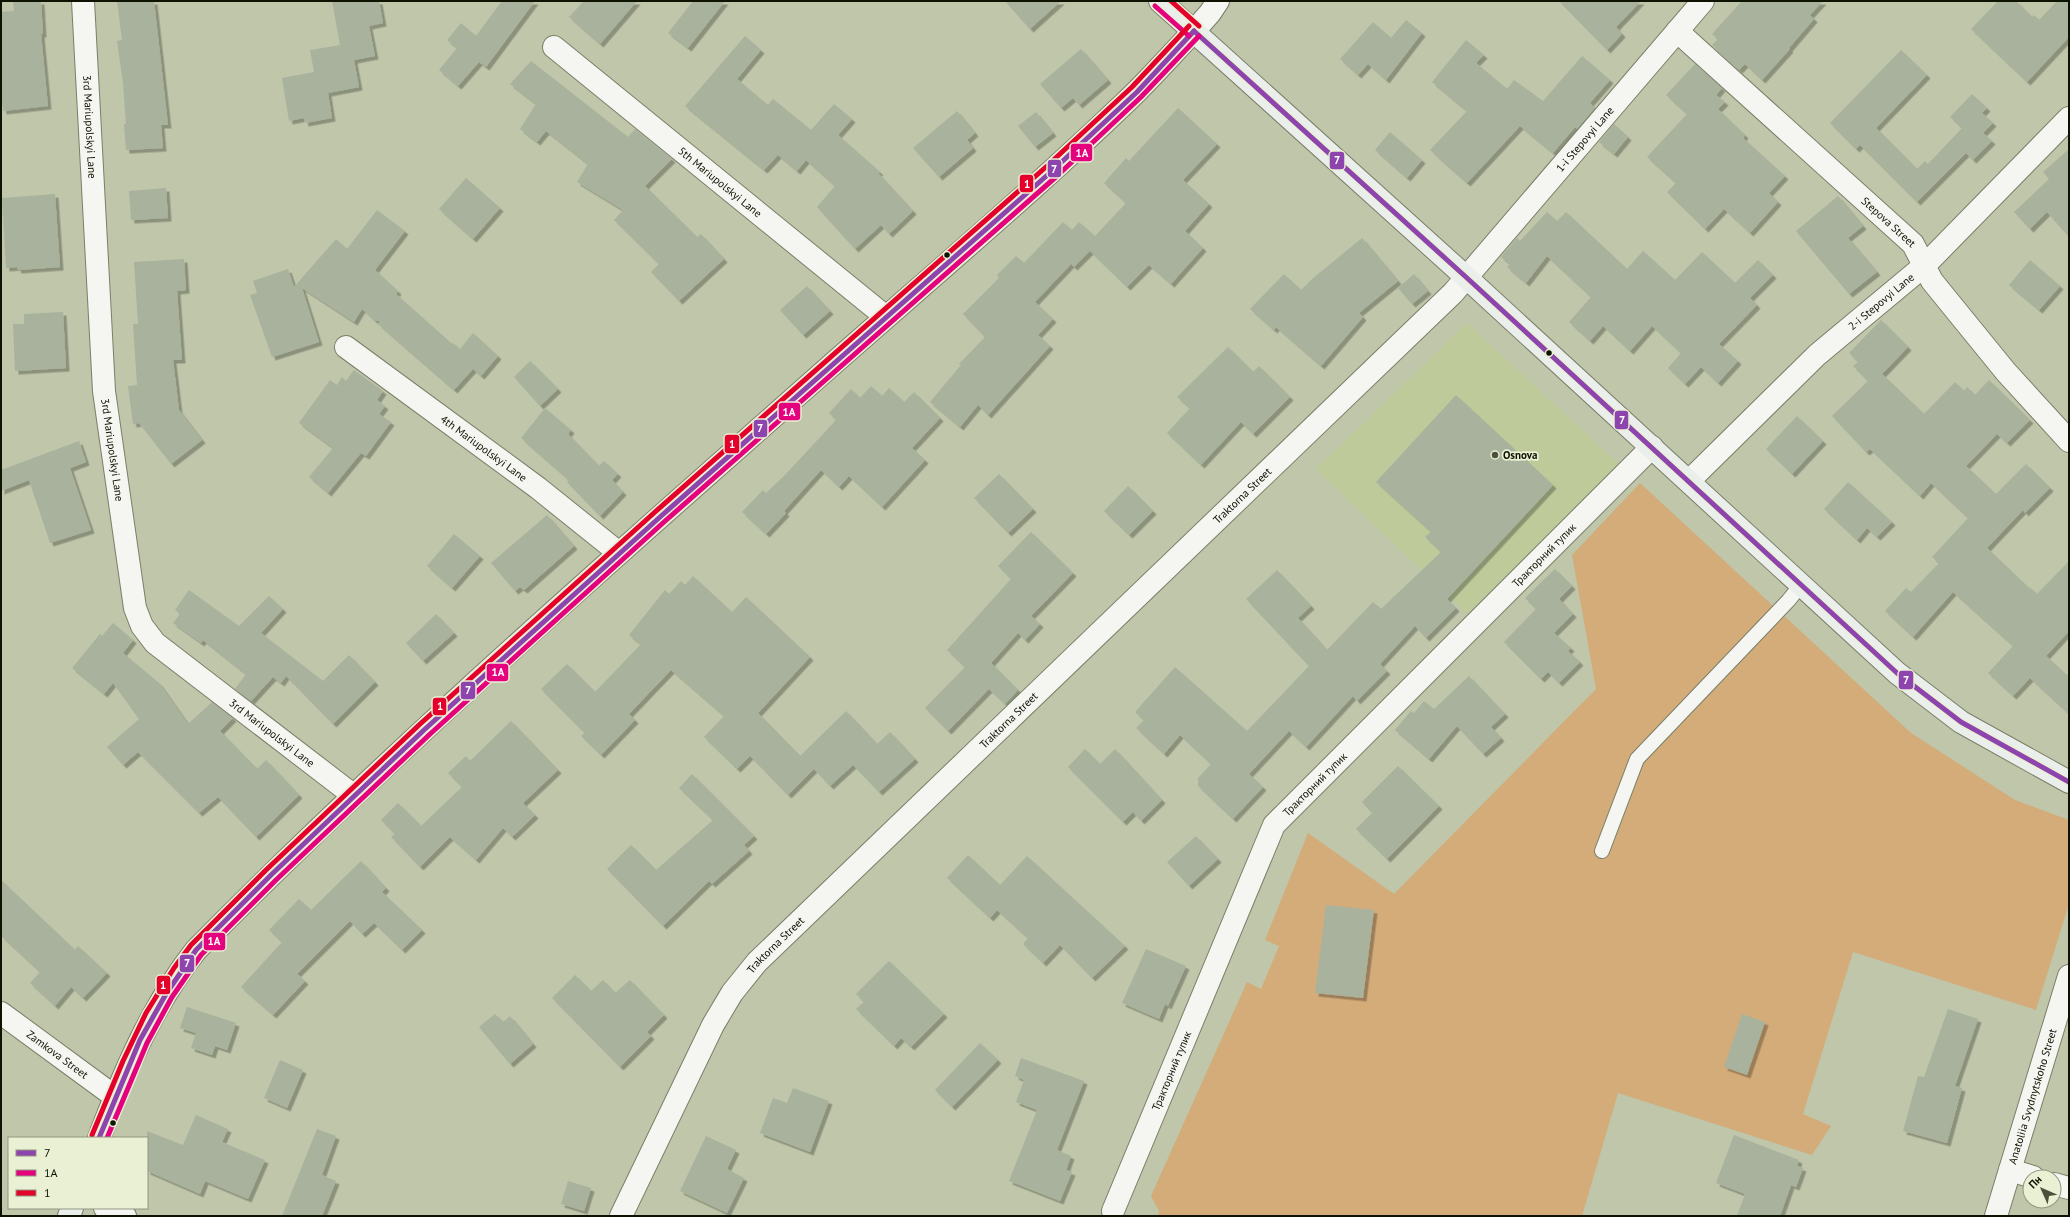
<svg xmlns="http://www.w3.org/2000/svg" width="2070" height="1217" font-family="'PT Sans',sans-serif">
	<style>
		.built { fill: #beca9a }
		.green { fill: #d3ac79 }
		.building { fill: #a9b29d; filter: url(#shadow) }
		.lines { fill: none; stroke-linecap: round; stroke-linejoin: round }
		.service-casing { stroke: #7a7f68; stroke-width: 16 }
		.minor-casing { stroke: #7a7f68; stroke-width: 24 }
		.secondary-casing { stroke: #7a7f68; stroke-width: 24 }
		.service { stroke: #f5f6f2; stroke-width: 14 }
		.minor { stroke: #f5f6f2; stroke-width: 22 }
		.secondary { stroke: #eaefec; stroke-width: 22 }
		.bus-1-casing { stroke: #e9f0d4; stroke-width: 8 }
		.bus-2-casing { stroke: #e9f0d4; stroke-width: 8 }
		.bus-3-casing { stroke: #e9f0d4; stroke-width: 8 }
		.bus-1 { stroke: #8e44ad; stroke-width: 5 }
		.bus-2 { stroke: #e5007d; stroke-width: 5 }
		.bus-3 { stroke: #e4002b; stroke-width: 5 }
		.bus-dot { fill: #0e1201; stroke: #e9f0d4; stroke-width: 1.5 }
		.poi-dot { fill: #4c513c; stroke: #e9f0d4; stroke-width: 1.5 }
		.labels { text-anchor: middle; dominant-baseline: central; stroke-width: 3.5; stroke-linejoin: round; paint-order: stroke }
		.street-label { font-size: 11px; fill: #0e1201; stroke: #e9f0d4 }
		.poi-label { font-size: 11px; font-weight: bold; fill: #0e1201; stroke: #e9f0d4; text-anchor: start }
		.line-badge { stroke: #e9f0d4; stroke-width: 1.5 }
		.badge-label { font-size: 11px; text-anchor: middle; font-weight: bold; fill: #fff }
	</style>
	<defs>
		<filter id="shadow"><feDropShadow dx="3.5" dy="3.5" stdDeviation="0" flood-color="#0004"/></filter>
	</defs>
	<rect width="100%" height="100%" fill="#bfc6a9"/>
	<path class="built" d="M1467,323L1619,464L1467,614L1316,469Z"/>
	<path class="green" d="M1640,483L1911,733L2015,800L2069,820V904L2036,1010L1853,952L1803,1114L1831,1126L1812,1155L1618,1093L1582,1216H1158L1159,1211L1151,1196L1247,982L1261,989L1279,946L1265,940L1308,833L1394,894L1596,689L1572,555Z"/>
	<g class="building">
		<path d="M13,1H41L43,34H41L48,106L3,111L1,92V12L14,11Z"/>
		<path d="M117,1H154L168,125H161L163,148L126,150L124,124H126L123,83L117,41L122,40Z"/>
		<path d="M332,1H379L383,23L369,26L375,56L354,60L359,87L328,93L332,118L305,123L304,118L289,121L282,78L314,72L310,50L340,45Z"/>
		<path d="M502,1H535L486,67L479,62L458,86L439,70L457,48L447,40L461,23L476,36Z"/>
		<path d="M584,1H637L600,44L569,17Z"/>
		<path d="M693,1H725L688,48L668,33Z"/>
		<path d="M1005,1H1061L1030,29Z"/>
		<path d="M1559,1H1641L1616,27L1622,34L1607,50Z"/>
		<path d="M1742,1H1823L1810,15L1814,19L1789,48L1790,49L1762,80L1745,64L1739,70L1712,45L1718,39L1712,34Z"/>
		<path d="M1998,1H2016L2032,17L2034,15L2039,20L2057,1H2069V37L2027,82L1971,29Z"/>
		<path d="M1406,20L1422,33L1386,80L1368,64L1358,75L1340,59L1373,22L1391,38Z"/>
		<path d="M745,36L761,50L737,79L768,105L773,99L811,130L834,104L852,119L838,135L880,172L878,173L913,211L889,234L881,225L855,249L817,207L835,186L806,160L797,171L778,155L764,170L685,106Z"/>
		<path d="M1466,40L1484,55L1476,63L1507,89L1514,80L1543,101L1582,56L1610,80L1590,103L1595,108L1577,129L1575,127L1553,153L1520,126L1467,183L1430,150L1467,111L1432,82Z"/>
		<path d="M1081,49L1108,80L1079,105L1073,98L1061,108L1040,84Z"/>
		<path d="M1901,50L1927,75L1876,128L1917,169L1925,161L1928,164L1962,128L1950,117L1972,94L1987,108L1982,113L1993,123L1983,133L1992,141L1973,160L1966,153L1917,202L1860,145L1856,149L1830,123Z"/>
		<path d="M531,61L628,137L635,129L672,159L645,186L697,237L701,234L724,259L679,301L651,272L659,264L614,220L623,210L577,182L588,164L546,131L537,142L520,129L536,104L510,84Z"/>
		<path d="M1695,64L1722,88L1716,95L1725,102L1718,109L1745,135L1743,138L1785,176L1769,193L1778,202L1750,233L1724,209L1705,229L1667,192L1676,183L1647,157L1687,114L1666,95Z"/>
		<path d="M1178,108L1217,144L1183,180L1209,204L1185,231L1203,248L1171,284L1149,265L1127,287L1090,251L1074,267L1071,264L1035,302L1053,319L1038,335L1050,346L988,415L978,405L960,427L930,402L961,365L959,364L985,337L963,314L999,278L997,275L1016,256L1024,263L1063,222L1072,230L1079,222L1095,236L1126,203L1104,183L1126,158L1129,161Z"/>
		<path d="M957,111L975,133L967,140L973,148L939,177L913,148Z"/>
		<path d="M1036,112L1053,133L1035,147L1018,126Z"/>
		<path d="M1614,124L1628,137L1614,154L1599,142Z"/>
		<path d="M1390,132L1422,160L1407,178L1375,150Z"/>
		<path d="M2069,149V237L2047,212L2030,229L2014,212L2049,179L2043,172Z"/>
		<path d="M466,178L500,208L473,239L439,209Z"/>
		<path d="M166,188L168,218L131,220L129,191Z"/>
		<path d="M55,194L60,267L18,270L17,267L6,268L2,198Z"/>
		<path d="M1838,196L1863,226L1848,238L1877,272L1849,294L1796,231Z"/>
		<path d="M377,210L405,231L375,270L398,291L396,294L452,344L453,343L460,349L473,333L498,356L481,376L473,369L454,390L378,324L380,321H375L362,309L354,322L302,288L319,342L272,357L250,295L257,293L253,281L288,269L294,287L336,239L347,249Z"/>
		<path d="M1547,212L1557,221L1566,212L1627,269L1643,251L1675,280L1702,252L1735,283L1758,260L1773,275L1750,298L1757,305L1719,344L1738,361L1718,383L1701,367L1685,384L1668,368L1681,353L1652,326L1630,351L1603,326L1590,341L1569,322L1591,297L1547,256L1526,283L1507,267L1510,264L1501,257L1517,238L1520,241Z"/>
		<path d="M1362,238L1398,281L1359,313L1363,317L1321,366L1276,327L1274,330L1250,309L1284,274L1301,290L1312,279Z"/>
		<path d="M184,259L186,290L177,291L182,360H173L179,410L202,440L171,464L139,423L133,424L128,386L137,385L133,324H138L134,262Z"/>
		<path d="M2030,260L2060,286L2039,310L2009,285Z"/>
		<path d="M1414,274L1428,291L1412,304L1398,288Z"/>
		<path d="M807,286L830,311L803,335L780,310Z"/>
		<path d="M63,312L66,368L15,371L13,324H24V314Z"/>
		<path d="M1881,320L1908,347L1882,374L1924,414L1955,382L1964,391L1967,387L1975,395L1989,380L2030,420L2007,443L1997,434L1966,466L1996,494L2026,464L2050,488L2025,513L2023,510L1987,548L2030,589L2031,588L2037,594L2069,561V631L2046,656L2069,677V714L2030,678L2013,696L1988,673L2013,646L1953,592L1913,637L1885,611L1906,588L1911,592L1939,563L1932,557L1968,518L1931,483L1920,496L1870,449L1866,452L1832,416L1868,381L1853,366L1858,362L1849,353Z"/>
		<path d="M1228,347L1253,372L1259,366L1290,397L1253,434L1241,422L1201,465L1167,433L1190,408L1177,397Z"/>
		<path d="M530,361L558,389L540,406L514,377Z"/>
		<path d="M354,370L383,391L377,400L385,406L379,414L391,422L366,456L361,453L328,493L309,477L333,448L299,423L330,380L337,385L342,377L346,381Z"/>
		<path d="M871,386L882,396L889,388L904,402L914,392L940,418L912,448L925,460L882,507L849,476L839,487L821,470L784,511L786,513L766,534L742,512L763,490L766,493L785,475L836,420L829,413L851,389L860,398Z"/>
		<path d="M1456,395L1553,485L1447,599L1456,608L1426,638L1415,626L1380,664L1387,671L1357,701L1353,696L1306,747L1289,731L1249,774L1263,787L1233,819L1198,786V778L1211,764L1180,735L1164,754L1136,728L1144,720L1135,712L1175,667L1247,731L1309,666L1246,599L1277,570L1311,606L1298,618L1327,650L1373,602L1381,609L1441,552L1425,537L1431,532L1376,482Z"/>
		<path d="M545,408L571,430L568,434L599,466L604,461L618,474L612,480L623,492L600,516L567,482L569,480L521,438Z"/>
		<path d="M1797,416L1823,441L1792,474L1766,449Z"/>
		<path d="M79,441L86,462L70,468L91,530L50,543L29,480L1,491V470Z"/>
		<path d="M999,474L1033,509L1008,533L974,498Z"/>
		<path d="M1848,482L1892,522L1877,537L1867,528L1857,540L1824,509Z"/>
		<path d="M1128,486L1153,511L1129,535L1104,511Z"/>
		<path d="M547,515L574,546L524,590L520,587L515,591L491,563Z"/>
		<path d="M1031,532L1073,573L1031,616L1040,624L1025,640L1018,633L991,663L1018,690L1005,704L989,689L948,731L925,708L965,667L947,650L1011,579L998,566Z"/>
		<path d="M454,534L480,556L452,588L427,566Z"/>
		<path d="M1555,569L1572,586L1559,599L1573,614L1554,633L1571,648L1568,651L1580,662L1559,683L1548,672L1541,679L1504,642L1536,609L1525,598Z"/>
		<path d="M693,576L732,612L746,597L810,657L758,713L800,756L846,711L877,744L890,732L915,759L879,792L853,765L830,786L814,769L788,795L750,756L737,769L704,737L724,716L671,670L629,714L635,720L601,755L581,736L585,733L541,689L567,664L595,692L641,644L629,635L665,590L669,594L681,581L685,585Z"/>
		<path d="M189,590L239,626L269,596L283,609L261,633L323,681L349,655L375,682L333,724L286,676L281,683L273,677L251,701L235,689L246,674L203,640L201,643L173,623L180,614L175,610Z"/>
		<path d="M436,614L454,633L423,661L406,643Z"/>
		<path d="M113,623L133,640L123,653L159,683L188,724L212,702L233,718L220,731L257,769L266,760L299,795L256,837L218,797L199,813L138,752L123,765L107,747L139,719L113,683L104,694L72,668L100,634L102,636Z"/>
		<path d="M1469,676L1505,714L1491,727L1501,738L1483,754L1457,726L1429,759L1395,730L1411,711L1414,713L1424,701L1434,709Z"/>
		<path d="M511,721L558,770L523,803L535,815L512,837L503,828L476,860L450,837L420,867L391,837L395,834L381,820L398,803L421,826L462,787L448,773L466,756L470,761Z"/>
		<path d="M1085,749L1100,764L1115,749L1162,800L1141,821L1133,812L1123,822L1068,767Z"/>
		<path d="M1398,766L1439,806L1387,859L1356,829L1372,813L1362,802Z"/>
		<path d="M692,774L754,836L744,845L749,851L712,884L709,881L663,926L607,869L631,845L656,870L713,820L679,788Z"/>
		<path d="M1196,836L1218,859L1189,886L1167,862Z"/>
		<path d="M968,855L1000,885L1027,856L1125,946L1092,978L1060,945L1043,963L1023,944L1028,938L997,910L990,918L947,878Z"/>
		<path d="M361,861L386,888L382,892L422,930L402,950L374,923L362,934L350,921L297,974L305,981L273,1015L241,987L282,942L269,930L299,899L311,910Z"/>
		<path d="M1,880L75,950L78,946L107,973L83,998L71,987L55,1006L30,983L40,972L1,936Z"/>
		<path d="M1326,905L1374,910L1363,998L1315,993Z"/>
		<path d="M1146,949L1186,966L1168,1006L1165,1004L1159,1019L1122,1003Z"/>
		<path d="M889,961L944,1014L911,1047L901,1038L894,1046L856,1009L864,1002L856,994Z"/>
		<path d="M575,975L591,991L603,980L615,993L630,980L664,1015L647,1032L651,1036L620,1067L552,998Z"/>
		<path d="M187,1007L236,1023L227,1050L215,1046L212,1055L191,1048L196,1033L180,1028Z"/>
		<path d="M1948,1009L1978,1019L1955,1086L1962,1088L1947,1143L1903,1131L1918,1076L1924,1077Z"/>
		<path d="M495,1014L503,1022L510,1016L533,1044L510,1064L479,1027Z"/>
		<path d="M1742,1014L1765,1022L1747,1075L1724,1067Z"/>
		<path d="M980,1043L998,1060L952,1107L935,1090Z"/>
		<path d="M1021,1058L1084,1081L1057,1150L1071,1156L1066,1170L1072,1172L1060,1201L1009,1181L1037,1110L1016,1102L1024,1080L1015,1076Z"/>
		<path d="M280,1060L303,1070L287,1108L264,1098Z"/>
		<path d="M793,1088L829,1101L810,1152L760,1133L773,1098L787,1103Z"/>
		<path d="M196,1115L228,1129L222,1142L265,1160L248,1199L205,1181L200,1194L147,1171V1131L183,1145Z"/>
		<path d="M317,1129L336,1136L322,1175L336,1181L322,1216H282Z"/>
		<path d="M1734,1135L1799,1160L1797,1166L1803,1168L1796,1187L1791,1185L1780,1216H1737L1745,1194L1716,1183Z"/>
		<path d="M706,1136L736,1150L727,1169L744,1178L727,1213L680,1191Z"/>
		<path d="M568,1181L591,1188L584,1211L561,1204Z"/>
	</g>
	<g class="lines">
		<g class="service-casing">
			<path id="service" d="M1602,851L1637,759L1788,601L1801,585"/>
		</g>
		<g class="minor-casing">
			<g id="minor">
				<path id="s1" d="M83,1L104,391L135,608L142,626L155,643L353,795"/>
				<path d="M1194,31L1210,13L1218,1"/>
				<path id="s2" d="M1677,31L1913,244L1932,281L2006,372L2069,441"/>
				<path id="s3" d="M554,47L886,317"/>
				<path id="s4" d="M346,347L538,488L619,553"/>
				<path id="s5" d="M1689,481L1817,355L1925,265L2069,118"/>
				<path id="s6" d="M1,1013L114,1096"/>
				<path d="M2010,1170L2033,1177"/>
				<path d="M2054,1184L2069,1188"/>
				<path d="M105,1208L125,1216"/>
				<path id="s7" d="M1113,1211L1274,825L1652,447"/>
				<path id="s8" d="M621,1216L713,1025L732,993L757,962L1453,293L1703,1"/>
				<path id="s9" d="M1996,1216L2069,976"/>
			</g>
		</g>
		<g class="secondary-casing">
			<g id="secondary">
				<path d="M1160,1L1467,278L1897,673L1961,722L2069,782"/>
				<path d="M99,1138C124,1072 152,1006 196,950C394,749 607,564 818,377C922,285 1028,196 1128,100C1151,78 1172,54 1194,31"/>
				<path d="M69,1216L72,1208"/>
			</g>
		</g>
		<use href="#service" class="service"/>
		<use href="#minor" class="minor"/>
		<use href="#secondary" class="secondary"/>
		<g class="bus-1-casing">
			<g id="bus-1">
				<path d="M1194,31L1467,278L1897,673L1961,722L2069,782"/>
				<path d="M99,1138L140,1040L166,994L196,950L271,875L424,730L660,517L1052,171L1137,92L1194,31"/>
			</g>
		</g>
		<g class="bus-2-casing">
			<g id="bus-2">
				<path d="M1155,6L1189,36"/>
				<path d="M107,1138L147,1043L172,997L201,955L276,880L429,735L664,522L1057,176L1141,97L1199,36"/>
			</g>
		</g>
		<g class="bus-3-casing">
			<g id="bus-3">
				<path d="M1171,1L1199,26"/>
				<path d="M92,1135L123,1061L146,1013L174,968L191,945L266,870L419,725L655,512L1047,166L1132,87L1189,26"/>
			</g>
		</g>
		<use href="#bus-1" class="bus-1"/>
		<use href="#bus-2" class="bus-2"/>
		<use href="#bus-3" class="bus-3"/>
	</g>
	<g class="bus-dot">
		<circle cx="947" cy="255" r="3.5"/>
		<circle cx="1549" cy="353" r="3.5"/>
		<circle cx="113" cy="1123" r="3.5"/>
	</g>
	<circle class="poi-dot" cx="1495" cy="455" r="4"/>
	<g class="labels">
		<g class="street-label">
			<text stroke="none"><textPath href="#s1" startOffset="126">3rd Mariupolskyi Lane</textPath></text>
			<text stroke="none"><textPath href="#s8" startOffset="1457">1-i Stepovyi Lane</textPath></text>
			<text stroke="none"><textPath href="#s3" startOffset="214">5th Mariupolskyi Lane</textPath></text>
			<text stroke="none"><textPath href="#s2" startOffset="285">Stepova Street</textPath></text>
			<text stroke="none"><textPath href="#s5" startOffset="263">2-i Stepovyi Lane</textPath></text>
			<text stroke="none"><textPath href="#s4" startOffset="171">4th Mariupolskyi Lane</textPath></text>
			<text stroke="none"><textPath href="#s1" startOffset="450">3rd Mariupolskyi Lane</textPath></text>
			<text stroke="none"><textPath href="#s8" startOffset="962">Traktorna Street</textPath></text>
			<text stroke="none"><textPath href="#s7" startOffset="800">Тракторний тупик</textPath></text>
			<text stroke="none"><textPath href="#s8" startOffset="638">Traktorna Street</textPath></text>
			<text stroke="none"><textPath href="#s1" startOffset="798">3rd Mariupolskyi Lane</textPath></text>
			<text stroke="none"><textPath href="#s7" startOffset="476">Тракторний тупик</textPath></text>
			<text stroke="none"><textPath href="#s8" startOffset="314">Traktorna Street</textPath></text>
			<text stroke="none"><textPath href="#s6" startOffset="70">Zamkova Street</textPath></text>
			<text stroke="none"><textPath href="#s7" startOffset="152">Тракторний тупик</textPath></text>
			<text stroke="none"><textPath href="#s9" startOffset="125">Anatoliia Svydnytskoho Street</textPath></text>
		</g>
		<g class="poi-label">
			<text x="1503" y="455">Osnova</text>
		</g>
	</g>
	<g class="line-badge">
		<rect x="1070" y="143" width="23" height="19" rx="4" fill="#e5007d"/>
		<rect x="1329" y="151" width="16" height="19" rx="4" fill="#8e44ad"/>
		<rect x="1047" y="159" width="15" height="19" rx="4" fill="#8e44ad"/>
		<rect x="1019" y="174" width="15" height="19" rx="4" fill="#e4002b"/>
		<rect x="778" y="402" width="23" height="19" rx="4" fill="#e5007d"/>
		<rect x="1614" y="410" width="15" height="20" rx="4" fill="#8e44ad"/>
		<rect x="753" y="419" width="15" height="19" rx="4" fill="#8e44ad"/>
		<rect x="724" y="434" width="16" height="20" rx="4" fill="#e4002b"/>
		<rect x="486" y="663" width="23" height="19" rx="4" fill="#e5007d"/>
		<rect x="1898" y="670" width="16" height="20" rx="4" fill="#8e44ad"/>
		<rect x="460" y="681" width="16" height="19" rx="4" fill="#8e44ad"/>
		<rect x="432" y="697" width="15" height="19" rx="4" fill="#e4002b"/>
		<rect x="203" y="932" width="23" height="19" rx="4" fill="#e5007d"/>
		<rect x="179" y="954" width="16" height="19" rx="4" fill="#8e44ad"/>
		<rect x="156" y="975" width="15" height="20" rx="4" fill="#e4002b"/>
	</g>
	<g class="badge-label">
		<text x="1082" y="157">1А</text>
		<text x="1337" y="164">7</text>
		<text x="1054" y="173">7</text>
		<text x="1027" y="188">1</text>
		<text x="789" y="416">1А</text>
		<text x="1622" y="424">7</text>
		<text x="760" y="432">7</text>
		<text x="732" y="448">1</text>
		<text x="498" y="676">1А</text>
		<text x="1906" y="684">7</text>
		<text x="468" y="694">7</text>
		<text x="440" y="710">1</text>
		<text x="214" y="945">1А</text>
		<text x="187" y="967">7</text>
		<text x="163" y="989">1</text>
	</g>
	<rect width="2070" height="1217" fill="none" stroke="#0e1201" stroke-width="4"/>
	<rect x="8" y="1137" width="140" height="72" fill="#e9f0d4" stroke="#919780"/>
	<rect x="16" y="1150" width="20" height="6" fill="#8e44ad" stroke="#919780"/>
	<text x="44" y="1157" font-size="12" fill="#0e1201">7</text>
	<rect x="16" y="1170" width="20" height="6" fill="#e5007d" stroke="#919780"/>
	<text x="44" y="1177" font-size="12" fill="#0e1201">1А</text>
	<rect x="16" y="1190" width="20" height="6" fill="#e4002b" stroke="#919780"/>
	<text x="44" y="1197" font-size="12" fill="#0e1201">1</text>
	<g transform="translate(2042 1189) rotate(315)"><circle r="19" fill="#e9f0d4" stroke="#919780"/>
	<path d="M0-3L7 15L0 10L-7 15Z" fill="#4c513c"/>
	<text y="-6" font-size="11" font-weight="bold" text-anchor="middle" fill="#0e1201">Пн</text>
	</g>
</svg>
